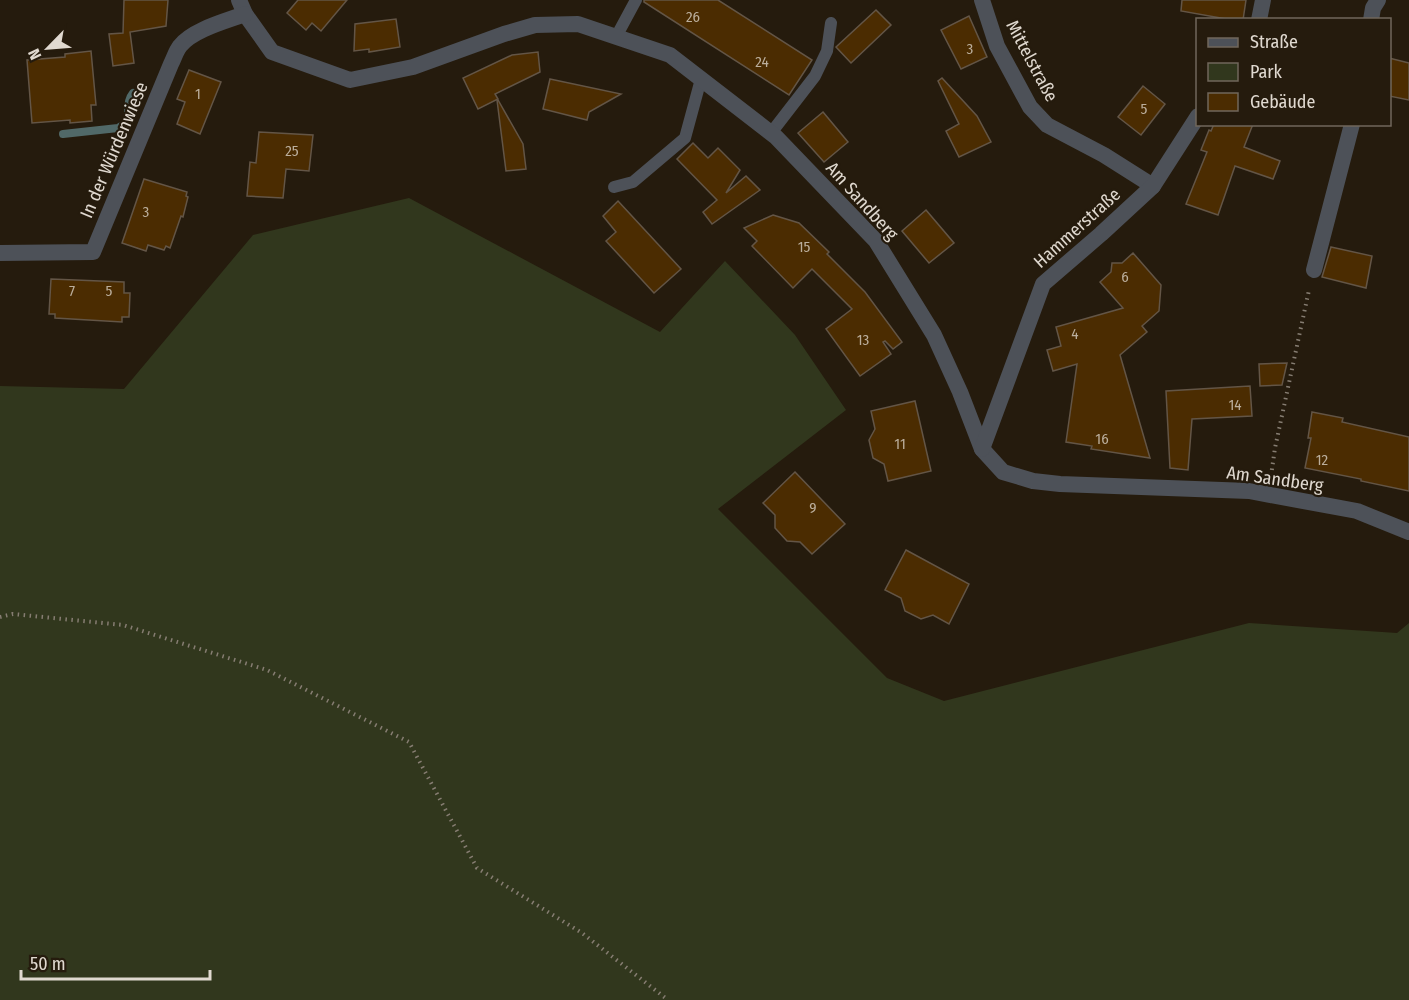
<svg xmlns="http://www.w3.org/2000/svg" width="1409" height="1000" font-family="'Fira Sans Condensed',sans-serif">
	<style>
		.green { fill: #31371d }
		.lines { fill: none; stroke-linecap: round; stroke-linejoin: round }
		.stream { stroke: #516968; stroke-width: 8 }
		.building { fill: #4b2c01; stroke: #635546; stroke-width: 1.5 }
		.path { stroke: #867d72; stroke-width: 4; stroke-dasharray: 1.5 4.5; stroke-linecap: butt }
		.service { stroke: #4d5158; stroke-width: 12 }
		.minor { stroke: #4d5158; stroke-width: 16 }
		.labels { text-anchor: middle; dominant-baseline: central; stroke-width: 4.5; stroke-linejoin: round; paint-order: stroke }
		.number-label { font-size: 15px; fill: #bbae9c }
		.street-label { font-size: 18px; fill: #e0d9d0; stroke: #251b0d }
	</style>
	<rect width="100%" height="100%" fill="#251b0d"/>
	<path class="green" d="M409,198L660,332L725,261L795,335L846,410L718,509L887,678L944,701L1249,623L1397,633L1409,623V1000H0V386L124,389L253,235Z"/>
	<g class="lines">
		<path class="stream" d="M63,134L118,128C135,119 123,105 133,93"/>
	</g>
	<g class="building">
		<path d="M124,0H168L166,26L130,32L134,63L113,66L109,34L123,33Z"/>
		<path d="M298,0H347L321,31L312,23L306,30L287,13Z"/>
		<path d="M644,0H718L812,60L789,95L644,2Z"/>
		<path d="M1182,0H1246L1243,20H1232L1181,11Z"/>
		<path d="M876,10L891,25L851,63L836,47Z"/>
		<path d="M969,16L987,57L961,69L941,30Z"/>
		<path d="M396,19L400,47L369,52V49L354,51L355,24Z"/>
		<path d="M91,51L96,105H91L92,121L70,123V120L32,123L27,60L65,57V54Z"/>
		<path d="M538,52L540,72L495,94L498,99L478,109L463,78L512,55Z"/>
		<path d="M1389,58L1409,63V100L1389,96Z"/>
		<path d="M189,70L221,82L200,134L177,124L185,102L177,99Z"/>
		<path d="M942,78L977,116L991,142L959,157L946,131L959,124L938,81Z"/>
		<path d="M550,79L621,94L589,112L587,120L543,109Z"/>
		<path d="M1143,86L1165,104L1141,135L1118,117Z"/>
		<path d="M497,100H498L523,144L526,169L506,171Z"/>
		<path d="M823,112L848,142L824,162L798,133Z"/>
		<path d="M1214,124H1253L1244,147L1280,161L1273,179L1235,166L1218,215L1186,204L1207,152L1201,150L1209,130L1211,131Z"/>
		<path d="M259,132L313,135L309,171L286,169L283,198L247,196L250,162L256,163Z"/>
		<path d="M693,143L708,158L718,148L740,170L726,193L746,176L760,190L712,224L703,212L717,200L677,159Z"/>
		<path d="M144,179L187,192L186,196L188,197L183,217L181,216L170,248L166,246L164,250L148,245L146,251L122,243Z"/>
		<path d="M618,201L681,269L654,293L606,241L616,232L603,216Z"/>
		<path d="M926,210L954,243L929,263L902,231Z"/>
		<path d="M773,215L799,223L829,252L827,254L865,292L902,342L893,349L885,341L883,342L891,354L860,376L826,329L852,309L812,269L793,288L752,246L757,241L744,228Z"/>
		<path d="M1331,247L1372,256L1366,288L1322,277Z"/>
		<path d="M1133,253L1161,285L1159,311L1142,326L1147,332L1120,355L1150,458L1091,449L1092,446L1066,442L1077,364L1053,371L1047,350L1061,346L1056,327L1123,308L1100,282L1111,272L1112,263H1122Z"/>
		<path d="M51,279L124,282V293H130L129,317H122V322L55,318V314H49Z"/>
		<path d="M1287,363L1282,385L1260,386L1259,364Z"/>
		<path d="M1250,386L1252,416L1192,419L1188,470L1170,468L1166,391Z"/>
		<path d="M915,401L931,471L888,481L884,464L873,458L869,440L875,429L871,411Z"/>
		<path d="M1312,412L1343,418L1342,422L1409,437V491L1361,481V479L1305,468L1311,438H1308Z"/>
		<path d="M795,472L845,524L812,554L800,542L787,541L775,528V515L763,503Z"/>
		<path d="M906,550L969,584L949,624L933,615L921,619L905,611L901,598L885,590Z"/>
	</g>
	<g class="lines">
		<g class="path">
			<path d="M1271,476L1275,448L1309,290"/>
			<path d="M0,617L13,614L123,625L267,670L409,742L477,868L582,933L668,1000"/>
		</g>
		<g class="service">
			<path d="M616,37L636,0"/>
			<path d="M771,133L815,76L827,51L831,23"/>
			<path d="M614,187L633,182L685,138L701,79"/>
		</g>
		<g class="minor">
			<path d="M239,0L245,14L272,52L350,80L413,67L504,34L535,25L578,24L670,55L776,137L876,241L934,335L960,392L982,449L1003,472L1033,481L1060,484L1249,491L1357,511L1409,532"/>
			<path d="M982,0L997,46L1030,107L1047,125L1104,155L1153,186"/>
			<path d="M1259,20L1263,0"/>
			<path d="M1371,20L1373,8L1378,0"/>
			<path d="M0,253L93,252L171,64C174,58 176,51 180,46C192,30 226,21 245,14"/>
			<path d="M1314,270L1352,124"/>
			<path d="M982,449L1043,284L1101,234L1153,186L1198,116"/>
		</g>
	</g>
	<g class="labels">
		<g class="number-label">
			<text x="693" y="17">26</text>
			<text x="970" y="49">3</text>
			<text x="762" y="62">24</text>
			<text x="198" y="94">1</text>
			<text x="1144" y="109">5</text>
			<text x="292" y="151">25</text>
			<text x="146" y="212">3</text>
			<text x="804" y="247">15</text>
			<text x="1125" y="277">6</text>
			<text x="72" y="291">7</text>
			<text x="109" y="291">5</text>
			<text x="1075" y="334">4</text>
			<text x="863" y="340">13</text>
			<text x="1235" y="405">14</text>
			<text x="1102" y="439">16</text>
			<text x="900" y="444">11</text>
			<text x="1322" y="460">12</text>
			<text x="813" y="508">9</text>
		</g>
		<g class="street-label">
			<text transform="translate(1032 61) rotate(62)">Mittelstraße</text>
			<text transform="translate(114 150) rotate(-67)">In der Würdenwiese</text>
			<text transform="translate(862 201) rotate(48)">Am Sandberg</text>
			<text transform="translate(1077 228) rotate(-42)">Hammerstraße</text>
			<text transform="translate(1275 479) rotate(8)">Am Sandberg</text>
		</g>
	</g>
	<rect x="1196" y="18" width="195" height="108" fill="#251b0d" stroke="#70675b" stroke-width="1.5"/>
	<rect x="1208" y="38" width="30" height="9" fill="#4d5158" stroke="#70675b" stroke-width="1.5"/>
	<text x="1250" y="48" font-size="18" fill="#e0d9d0">Straße</text>
	<rect x="1208" y="63" width="30" height="18" fill="#31371d" stroke="#70675b" stroke-width="1.5"/>
	<text x="1250" y="78" font-size="18" fill="#e0d9d0">Park</text>
	<rect x="1208" y="93" width="30" height="18" fill="#4b2c01" stroke="#70675b" stroke-width="1.5"/>
	<text x="1250" y="108" font-size="18" fill="#e0d9d0">Gebäude</text>
	<g transform="translate(48 48) rotate(245)" stroke="#251b0d" stroke-width="4.5" paint-order="stroke">
	<path d="M0-4.5L10 22L0 15L-10 22Z" fill="#e0d9d0"/>
	<text y="-9" font-size="16" font-weight="bold" text-anchor="middle" fill="#e0d9d0">N</text>
	</g>
	<path d="M21 970v9h189v-9" fill="none" stroke="#e0d9d0" stroke-width="3"/>
	<text x="30" y="970" font-size="18" fill="#e0d9d0" stroke="#251b0d" stroke-width="4.5" paint-order="stroke">50 m</text>
</svg>
